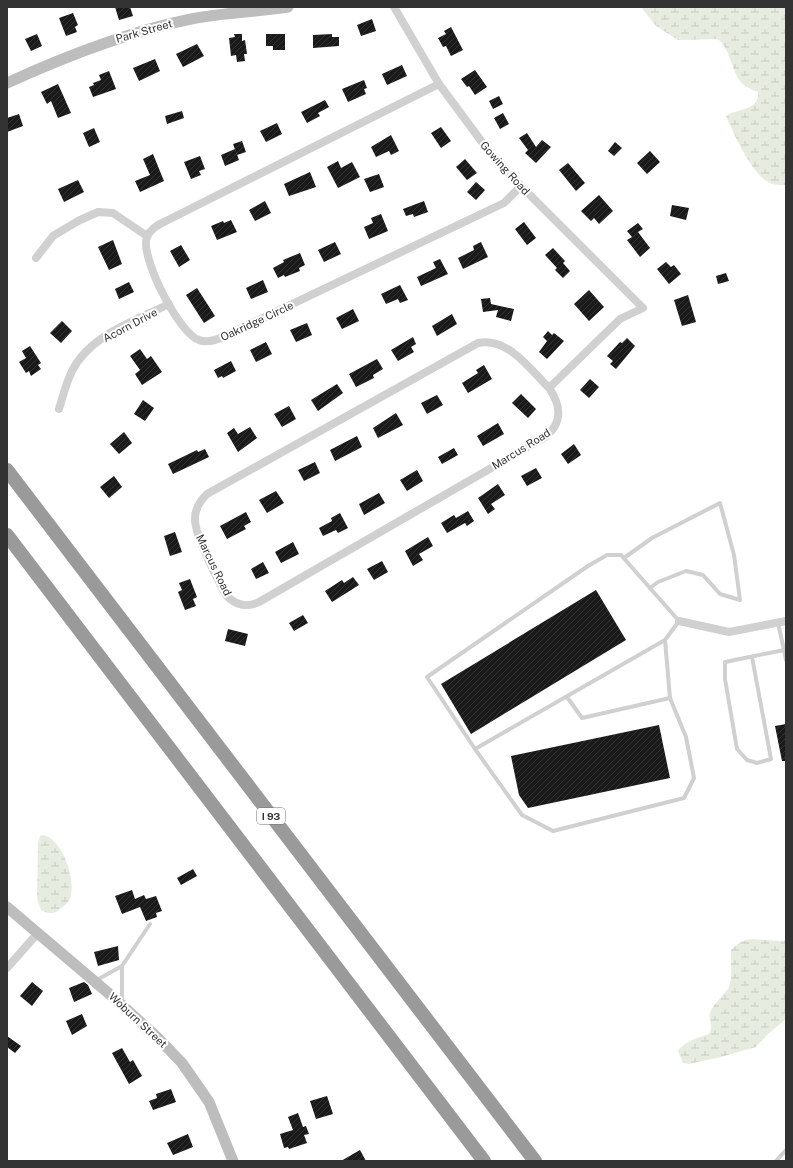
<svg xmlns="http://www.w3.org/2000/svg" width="793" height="1168" font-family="'Public Sans',sans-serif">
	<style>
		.wetland { fill: url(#wetland-marsh) }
		.building { fill: url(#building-hatch) }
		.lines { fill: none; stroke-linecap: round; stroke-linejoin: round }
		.lane { stroke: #d0d0d0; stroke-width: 4 }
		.street { stroke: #d0d0d0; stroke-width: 8 }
		.secondary { stroke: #bdbdbd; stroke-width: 11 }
		.highway { stroke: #9a9a9a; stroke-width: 14 }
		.labels { text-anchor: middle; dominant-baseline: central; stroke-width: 4; stroke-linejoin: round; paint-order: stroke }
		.shield { fill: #fff; stroke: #707070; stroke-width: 1 }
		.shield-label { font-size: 10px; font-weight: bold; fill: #333 }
		.street-label { font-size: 11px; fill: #333; stroke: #fff }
	</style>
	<defs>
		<pattern id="wetland-marsh" width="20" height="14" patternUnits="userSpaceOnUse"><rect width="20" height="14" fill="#e6ecdf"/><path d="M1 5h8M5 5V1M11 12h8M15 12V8" fill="none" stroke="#c6cbc0"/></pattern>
		<pattern id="building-hatch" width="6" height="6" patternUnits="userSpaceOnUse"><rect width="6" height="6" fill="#1a1a1a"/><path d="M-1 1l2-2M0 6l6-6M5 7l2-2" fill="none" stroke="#333"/></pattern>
	</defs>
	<rect width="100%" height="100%" fill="#fff"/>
	<g class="wetland">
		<path d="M641,7H786V185C781,185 774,185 770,183C751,174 734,134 726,116C737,108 760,111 758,92C755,91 750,89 747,87C730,77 734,53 718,39L678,40L656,26Z"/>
		<path d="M43,835C62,838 77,881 70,898C68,903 64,906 60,909C53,915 49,914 41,910L37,899L38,843L40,836Z"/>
		<path d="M751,939L780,941L786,940V1019L768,1034L756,1047L721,1057L689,1064L683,1063L678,1051C685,1041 697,1038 709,1034C714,1024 707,1018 711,1010C713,1006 724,994 727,990C734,982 730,961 731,950L740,942Z"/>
	</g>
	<g class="building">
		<path d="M115,7H130L133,16L119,20Z"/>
		<path d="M73,13L78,25L75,27L77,32L66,36L59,18Z"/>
		<path d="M372,19L376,31L361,36L357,25Z"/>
		<path d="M451,27L463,50L451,56L446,46L443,47L438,38L446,34L444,31Z"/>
		<path d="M37,34L42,46L31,51L25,39Z"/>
		<path d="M234,34H242V41L245,40L247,54H244L245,61L237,62L236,55L231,56L229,38L235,37Z"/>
		<path d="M266,34H285V50H273V46H266Z"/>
		<path d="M332,34V37H339V46L313,48V35Z"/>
		<path d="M197,44L204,56L183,67L176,54Z"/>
		<path d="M155,59L160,71L139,81L133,68Z"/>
		<path d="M402,65L407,76L387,85L382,74Z"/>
		<path d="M475,70L487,87L475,95L469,86L467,87L461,79Z"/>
		<path d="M109,71L116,89L93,97L89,87L94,85L93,83L101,80L99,75Z"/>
		<path d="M364,80L367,88L364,89L366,94L348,102L342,89Z"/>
		<path d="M58,84L71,113L58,118L51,101L47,104L41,92Z"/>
		<path d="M499,96L503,104L493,109L489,101Z"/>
		<path d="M325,100L329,107L318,113L320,116L307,123L301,112Z"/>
		<path d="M182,111L184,118L167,124L165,116Z"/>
		<path d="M503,113L509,124L500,129L494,118Z"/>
		<path d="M19,114L23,126L7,132V118Z"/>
		<path d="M277,123L282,134L266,142L260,131Z"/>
		<path d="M441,127L451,141L441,148L431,133Z"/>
		<path d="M94,128L100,142L89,147L83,133Z"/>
		<path d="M527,133L536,147L542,140L551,147L536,163L525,153L528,150L519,138Z"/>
		<path d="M391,135L399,151L391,155L389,151L376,157L371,147Z"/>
		<path d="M242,141L246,152L237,155L233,144Z"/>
		<path d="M615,142L622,148L614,156L608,151Z"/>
		<path d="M235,149L239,160L225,166L221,155Z"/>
		<path d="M650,151L660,162L647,174L637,163Z"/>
		<path d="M153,154L164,181L140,192L135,181L150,175L143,159Z"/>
		<path d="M200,156L205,169L199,171L201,175L191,179L184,162Z"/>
		<path d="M465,159L477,173L467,180L456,167Z"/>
		<path d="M338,161L341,168L352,162L360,177L338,188L327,167Z"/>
		<path d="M568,163L585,183L576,191L559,170Z"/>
		<path d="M310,172L316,187L289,196L284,184Z"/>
		<path d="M379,174L384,187L370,192L364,179Z"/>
		<path d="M78,180L84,192L64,202L58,189Z"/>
		<path d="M476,182L485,190L476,200L467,192Z"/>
		<path d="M599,195L613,211L599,224L594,218L591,221L581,211Z"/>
		<path d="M265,201L271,213L255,221L249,210Z"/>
		<path d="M424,201L428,212L414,217L413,214L406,216L403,209Z"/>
		<path d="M672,205L689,208L686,220L670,216Z"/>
		<path d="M381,214L388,231L369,239L364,227L373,223L371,218Z"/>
		<path d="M231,220L237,232L217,240L211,226L223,221L224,223Z"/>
		<path d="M524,222L536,238L527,245L515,229Z"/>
		<path d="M638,223L643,229L638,232L650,248L640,257L627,240L632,237L627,231Z"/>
		<path d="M113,240L122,264L109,270L98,247Z"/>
		<path d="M335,242L341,254L324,262L318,250Z"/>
		<path d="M481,242L488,257L463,269L458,258L474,250L473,246Z"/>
		<path d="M181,245L190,260L179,267L170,251Z"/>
		<path d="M553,248L565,261L563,263L570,271L563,278L555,270L557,268L545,255Z"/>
		<path d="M300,253L305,265L299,268L300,271L285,277L284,275L278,278L273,268L284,262L283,260Z"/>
		<path d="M440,259L448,274L421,286L417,277L436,268L433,262Z"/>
		<path d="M666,262L671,267L674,265L681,274L669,284L657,269Z"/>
		<path d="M726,273L729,281L718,284L716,276Z"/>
		<path d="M263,280L268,292L251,299L246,288Z"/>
		<path d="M129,282L134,292L119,299L115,289Z"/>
		<path d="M400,285L408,300L400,303L398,299L386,304L381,294Z"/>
		<path d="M197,288L215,316L204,323L186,295Z"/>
		<path d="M589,290L604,307L589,321L574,304Z"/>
		<path d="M688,295L696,322L682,326L674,300Z"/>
		<path d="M490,298L491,304L514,309L511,321L496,317L498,310L483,312L481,299Z"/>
		<path d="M353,309L359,321L342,329L336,318Z"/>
		<path d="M452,314L457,324L437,336L432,326Z"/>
		<path d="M62,321L72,331L61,343L50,333Z"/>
		<path d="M307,323L312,335L296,342L290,330Z"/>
		<path d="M548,331L552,335L554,333L564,341L547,359L539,352L547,341L543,337Z"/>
		<path d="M413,337L416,344L411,347L414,352L398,361L391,350Z"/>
		<path d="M627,338L635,346L616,369L610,364L613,361L607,356L620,342L622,343Z"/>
		<path d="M266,342L272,354L256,362L250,350Z"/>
		<path d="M30,346L41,363L38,365L41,369L31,376L29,371L26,373L19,362L26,358L22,351Z"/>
		<path d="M140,349L147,359L151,356L162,372L142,385L135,374L140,370L130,356Z"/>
		<path d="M377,359L383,369L373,375L374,378L356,387L349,374Z"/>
		<path d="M231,361L236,371L223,378L222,376L218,378L214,370Z"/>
		<path d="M484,365L492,379L468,393L462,383L478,373L476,370Z"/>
		<path d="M590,379L599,387L589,398L580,390Z"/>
		<path d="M337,384L343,393L318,411L311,400Z"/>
		<path d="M521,394L536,409L528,418L512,403Z"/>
		<path d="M437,395L443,405L427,414L421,403Z"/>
		<path d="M143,400L154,408L145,421L134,414Z"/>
		<path d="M289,406L296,419L282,427L274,414Z"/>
		<path d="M396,413L403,425L378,438L373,428Z"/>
		<path d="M498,423L504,434L483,446L477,436Z"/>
		<path d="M250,427L257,438L238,452L227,433L234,428L238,434Z"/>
		<path d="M124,432L132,443L119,454L110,444Z"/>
		<path d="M357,436L362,447L335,461L330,450Z"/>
		<path d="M574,444L581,455L568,464L561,454Z"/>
		<path d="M454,448L458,455L442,464L438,457Z"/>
		<path d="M205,449L209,457L173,474L168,464L197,450L198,452Z"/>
		<path d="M315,462L320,473L304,481L298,470Z"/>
		<path d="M536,468L542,478L527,486L521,476Z"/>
		<path d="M417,470L423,481L407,491L400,480Z"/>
		<path d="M114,476L122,487L109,498L100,487Z"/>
		<path d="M498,484L505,495L491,504L495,509L488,514L478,498Z"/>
		<path d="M276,491L284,503L267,513L259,500Z"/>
		<path d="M379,493L385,503L364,515L359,504Z"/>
		<path d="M468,511L474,521L467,526L465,523L447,533L441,523L454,515L456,518Z"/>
		<path d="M246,512L251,522L244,526L246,529L227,539L220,526Z"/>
		<path d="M340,513L348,528L338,533L336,530L323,536L319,528L332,521L331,518Z"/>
		<path d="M175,532L182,552L170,556L164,536Z"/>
		<path d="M428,537L433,546L419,554L423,560L413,566L405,551Z"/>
		<path d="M293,542L299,554L281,563L275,552Z"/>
		<path d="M382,561L388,572L374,580L367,569Z"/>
		<path d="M263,562L269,573L256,579L251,569Z"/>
		<path d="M353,577L359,585L332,602L325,591L342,580L344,583Z"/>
		<path d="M190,579L197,597L193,599L196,606L185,610L178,592L182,590L179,583Z"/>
		<path d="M596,590L626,640L471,734L441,684Z"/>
		<path d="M303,615L308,623L294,631L289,623Z"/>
		<path d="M228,629L248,634L245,646L225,641Z"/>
		<path d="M786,724V761H782L775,726Z"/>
		<path d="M659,725L670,778L528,808L519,795L511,756Z"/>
		<path d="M193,869L197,876L181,885L177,878Z"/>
		<path d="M132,890L135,899L144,895L146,899L156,896L162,911L156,913L157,917L146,921L140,907L122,914L115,896Z"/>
		<path d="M118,946L119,960L98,966L94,952Z"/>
		<path d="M32,982L43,991L32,1006L20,996Z"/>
		<path d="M84,982L88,985L92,994L74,1002L69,988Z"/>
		<path d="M82,1014L87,1026L72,1035L66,1021Z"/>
		<path d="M7,1036L21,1046L15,1053L7,1047Z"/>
		<path d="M122,1048L130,1062L133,1060L142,1076L129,1084L112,1053Z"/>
		<path d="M171,1089L176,1102L153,1110L149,1101L157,1098L156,1094Z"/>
		<path d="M327,1096L333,1114L316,1119L310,1101Z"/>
		<path d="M298,1113L303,1127L306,1126L309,1134L304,1135L307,1143L289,1149L288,1147L284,1148L280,1134L293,1130L288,1117Z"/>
		<path d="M188,1134L193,1147L173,1155L167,1143Z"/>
		<path d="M360,1150L366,1161H341Z"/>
	</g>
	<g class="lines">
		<g class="lane">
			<path d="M607,555H621L679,621L665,640L475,749L427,677L588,566Z"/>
			<path d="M624,558L652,538L720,503L734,555L740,600L720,594L703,575L686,571L658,582L650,588"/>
			<path d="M778,623L784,650L786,649"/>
			<path d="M752,657L771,759L757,763L747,760L737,749L725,679V662L784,650L786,660"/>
			<path d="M567,697L582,718L670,698L665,640"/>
			<path d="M475,749L522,815L553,831L684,798L694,778L686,737L670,698"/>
			<path d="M95,981L122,966"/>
			<path d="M122,1003V966L150,924"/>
			<path d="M776,1161L786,1150"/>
		</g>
		<g class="street">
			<path d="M394,7L439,84L496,161L643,308L620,319L549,388C530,369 508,337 478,343L207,494C201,500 195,508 195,518C194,534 218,580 226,595C235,605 247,608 259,602L545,437C563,423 561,405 549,388"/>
			<path d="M439,84L166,221C159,224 150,229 147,237C139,255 179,334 199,340C206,343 216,340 223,337L504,203L520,187"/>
			<path d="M36,258L53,236L78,221L98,212L113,213L147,236"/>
			<path d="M59,409C63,396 66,383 72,371C90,335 135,321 169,304"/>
			<path d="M679,621L729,632L786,621"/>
			<path d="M7,968L37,934"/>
		</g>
		<g class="secondary">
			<path d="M7,83C66,56 127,32 191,19C223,13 256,12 288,7"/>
			<path d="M7,907L113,997L158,1038L182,1063L209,1102L233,1161"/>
		</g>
		<g class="highway">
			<path d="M7,470L535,1161"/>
			<path d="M7,535L484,1161"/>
		</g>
	</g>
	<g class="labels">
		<rect class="shield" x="257" y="808" width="28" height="16" rx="3"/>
		<g class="shield-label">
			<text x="271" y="816">I 93</text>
		</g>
		<g class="street-label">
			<text transform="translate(144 31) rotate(-16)">Park Street</text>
			<text transform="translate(505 168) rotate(48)">Gowing Road</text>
			<text transform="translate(257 321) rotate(-25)">Oakridge Circle</text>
			<text transform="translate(130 325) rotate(-28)">Acorn Drive</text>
			<text transform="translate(521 449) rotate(-32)">Marcus Road</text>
			<text transform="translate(214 565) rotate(64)">Marcus Road</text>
			<text transform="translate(138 1020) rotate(43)">Woburn Street</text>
		</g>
	</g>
	<rect width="793" height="1168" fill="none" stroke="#333333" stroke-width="16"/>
</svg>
